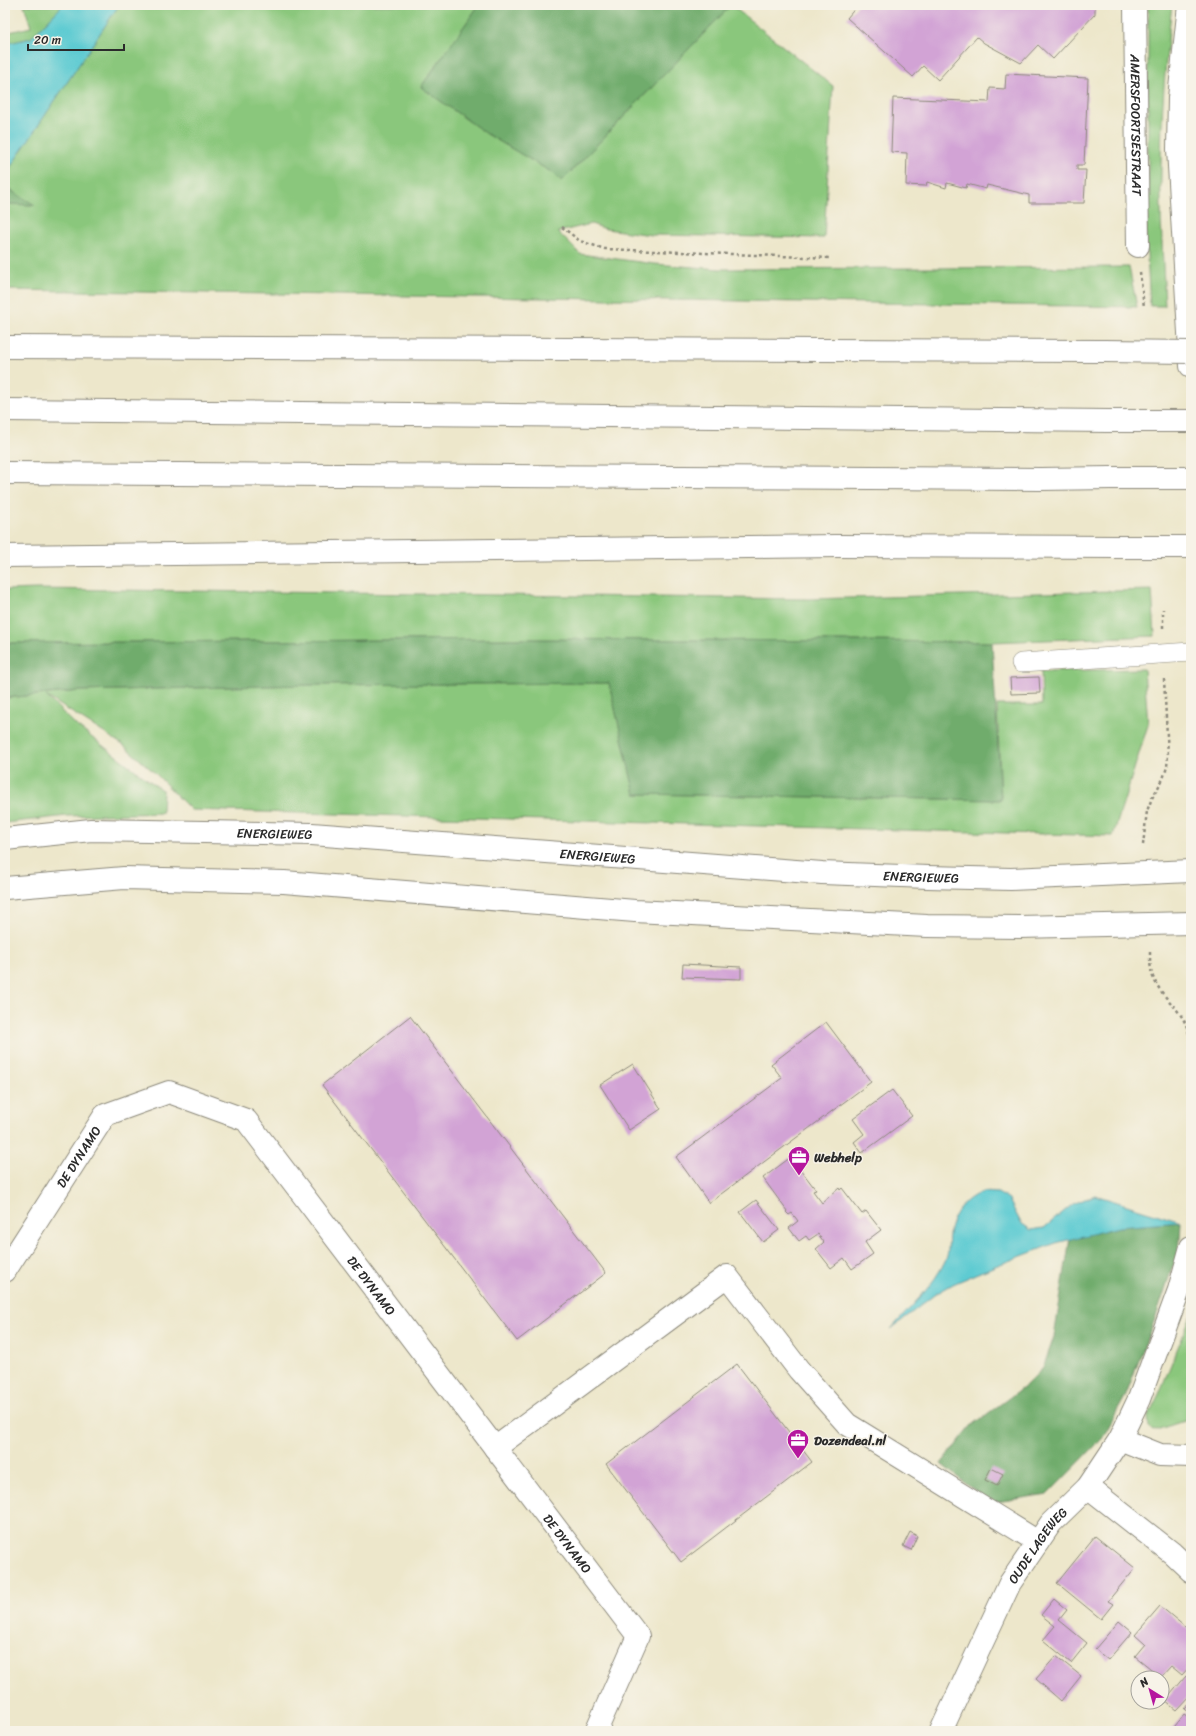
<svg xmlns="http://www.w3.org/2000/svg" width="1196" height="1736" font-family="Sriracha,sans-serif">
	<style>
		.green { fill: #8ac77c; stroke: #5a7954 }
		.forest { fill: #6fac6c; stroke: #4d6c4c }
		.water { fill: #5dcbd2; stroke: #447b7e }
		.building { fill: #d2a3d5 }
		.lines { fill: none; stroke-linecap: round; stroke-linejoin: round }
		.service-casing { stroke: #8c897b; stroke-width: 20 }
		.minor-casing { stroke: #8c897b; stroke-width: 24 }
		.secondary-casing { stroke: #8c897b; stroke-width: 24 }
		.motorway-casing { stroke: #8c897b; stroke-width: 24 }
		.path { stroke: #8c897b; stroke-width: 2.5; stroke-dasharray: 3 3; stroke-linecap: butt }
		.service { stroke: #fff; stroke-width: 19 }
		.minor { stroke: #fff; stroke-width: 22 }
		.secondary { stroke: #fff; stroke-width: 22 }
		.motorway { stroke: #fff; stroke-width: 22 }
		.motorway-bridge-casing { stroke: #8c897b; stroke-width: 24; stroke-linecap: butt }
		.motorway-bridge { stroke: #fff; stroke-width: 22 }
		.labels { text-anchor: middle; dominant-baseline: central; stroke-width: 3; stroke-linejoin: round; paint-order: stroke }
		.street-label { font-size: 13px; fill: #2b2b2b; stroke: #f7f3e8 }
		.poi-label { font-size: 13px; font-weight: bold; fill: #2b2b2b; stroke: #f7f3e8; text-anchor: start }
	</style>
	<rect width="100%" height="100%" fill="#f7f3e8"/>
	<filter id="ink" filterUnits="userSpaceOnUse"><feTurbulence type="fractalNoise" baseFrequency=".025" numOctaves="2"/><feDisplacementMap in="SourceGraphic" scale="8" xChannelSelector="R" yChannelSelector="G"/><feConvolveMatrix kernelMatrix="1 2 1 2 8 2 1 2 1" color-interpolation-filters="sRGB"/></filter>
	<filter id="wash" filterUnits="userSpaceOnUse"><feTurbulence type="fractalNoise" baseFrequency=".012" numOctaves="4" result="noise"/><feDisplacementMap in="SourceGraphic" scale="16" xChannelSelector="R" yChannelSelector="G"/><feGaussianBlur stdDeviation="0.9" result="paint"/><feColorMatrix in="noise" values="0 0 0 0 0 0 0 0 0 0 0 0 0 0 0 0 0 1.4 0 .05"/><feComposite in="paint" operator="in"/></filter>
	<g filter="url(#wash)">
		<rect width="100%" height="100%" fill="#ede7cb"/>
		<g class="green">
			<path d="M24,5H63L31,38L5,44V33L31,27Z"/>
			<path d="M119,5H479L421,87L487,134L553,173L562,181L731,5L833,86L824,238L652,235L606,229L591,224L558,232L580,254L655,264L720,269L1129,267L1137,307L5,290V204L34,205L5,187V175Z"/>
			<path d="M1148,5H1172C1165,61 1161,116 1161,172C1160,216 1163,261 1165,306H1150L1146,238L1148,204Z"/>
			<path d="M37,589L808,599L1152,590L1155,636L992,642L521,639L5,643V590Z"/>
			<path d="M1144,669L1148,725L1113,836L191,810L155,773L123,745L46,696L78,727L163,791L162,813L67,816L5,823V698L80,691L303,685L609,683L635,794L1001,800L997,705H1042L1041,671Z"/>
			<path d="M1191,1315V1419L1154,1431L1149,1429L1148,1416L1159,1394Z"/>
		</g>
		<g class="forest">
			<path d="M479,5H731L562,181L553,173L487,134L421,87Z"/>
			<path d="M5,187L35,205L5,204Z"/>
			<path d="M521,639L992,642L1001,800L635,794L609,683L303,685L80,691L5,698V643Z"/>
			<path d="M1181,1222L1179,1256L1172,1268L1158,1311L1125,1397L1102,1439L1048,1494L990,1503L941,1464L971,1426L1025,1386L1043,1368L1054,1337L1070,1238L1119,1227Z"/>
		</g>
		<g class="water">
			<path d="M63,5H119L5,175V44L31,38Z"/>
			<path d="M983,1192L998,1193L1009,1200L1021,1223L1031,1230L1044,1228L1073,1204L1095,1195L1181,1222L1119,1227L1056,1243L995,1266L953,1284L934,1295L891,1329C910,1307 934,1286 946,1259C949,1252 948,1242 949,1235C952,1215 964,1198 983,1192Z"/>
		</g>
		<g id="blocks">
			<g class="building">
				<path d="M858,5H1095V14L1053,59L1038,45L1021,63L984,43L977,37L938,80L923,66L913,77L847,18Z"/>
				<path d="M1006,74L1088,78L1084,165H1077V170H1086L1084,203H1029V195L987,185L986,189L967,184L966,188L947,183L946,188L927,182L926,186L906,185L907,153L891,152L893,98L989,102L990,88L1005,89Z"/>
				<path d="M1039,677L1040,693L1011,694L1010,678Z"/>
				<path d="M683,964L741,967V979L682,977Z"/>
				<path d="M410,1016L606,1273L517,1341L322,1085Z"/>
				<path d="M826,1022L871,1082L709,1203L676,1157L782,1078L771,1064Z"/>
				<path d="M633,1064L661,1109L629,1130L600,1085Z"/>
				<path d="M892,1090L912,1116L862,1153L854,1142L864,1134L853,1119Z"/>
				<path d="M791,1157L816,1190L813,1191L822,1203L839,1188L840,1190L842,1188L862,1214L866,1211L881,1230L865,1242L873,1254L852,1269L844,1258L831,1268L816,1249L824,1242L818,1234L809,1240L806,1236L799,1241L789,1228L798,1221L792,1213L789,1215L786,1212L787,1211L763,1178Z"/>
				<path d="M756,1200L779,1230L763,1242L740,1212Z"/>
				<path d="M737,1364L812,1462L681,1562L606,1464Z"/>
				<path d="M991,1468L1003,1474L997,1486L985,1480Z"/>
				<path d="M910,1532L917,1536L911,1550L903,1546Z"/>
				<path d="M1095,1536L1135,1568L1108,1601L1113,1604L1101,1619L1057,1583Z"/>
				<path d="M1054,1599L1067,1610L1059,1620L1087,1643L1071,1663L1043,1640L1055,1626L1041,1615Z"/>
				<path d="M1160,1606L1191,1632V1665L1182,1675L1171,1666L1161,1677L1135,1656L1145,1644L1135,1635Z"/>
				<path d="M1119,1621L1132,1632L1108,1660L1095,1649Z"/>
				<path d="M1056,1656L1081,1676L1061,1701L1036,1679Z"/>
				<path d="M1186,1676L1191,1681V1694L1176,1710L1165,1701Z"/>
				<path d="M1191,1700V1714L1184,1708Z"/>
				<path d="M1184,1714L1191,1719V1731H1170Z"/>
			</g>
		</g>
	</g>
	<g filter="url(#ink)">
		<use href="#blocks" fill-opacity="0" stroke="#8c897b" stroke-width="1"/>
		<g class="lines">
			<g class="service-casing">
				<path id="service" d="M1021,663L1191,652"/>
			</g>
			<g class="minor-casing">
				<g id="minor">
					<path id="s1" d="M1135,5L1138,246"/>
					<path id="s2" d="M5,1271L105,1115L169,1092L246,1120L638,1636L596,1731"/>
					<path d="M1120,1439L1160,1455L1191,1456"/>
					<path d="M495,1448L727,1276L799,1370L847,1424L1038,1542"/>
					<path d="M1088,1487L1172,1553L1191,1571"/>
					<path id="s3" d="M941,1731L1010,1583L1051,1523L1088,1487L1120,1439L1139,1399L1179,1290L1191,1247"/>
				</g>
			</g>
			<g class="secondary-casing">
				<g id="secondary">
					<path d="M1189,5L1179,98L1178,149L1191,366"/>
					<path id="s4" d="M5,839L91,830L312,834L822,873L928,877L1011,879L1191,871"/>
					<path d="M5,888L124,878L284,882L635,911L927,926L1019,927L1191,923"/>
				</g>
			</g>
			<g class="motorway-casing">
				<g id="motorway">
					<path d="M5,347L1104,351"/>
					<path d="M5,410L1108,421"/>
					<path d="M5,473L1040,479L1111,478"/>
					<path d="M5,556L837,546L1116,547"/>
				</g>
			</g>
			<g class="path">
				<path d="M562,227L580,241L605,249L830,258"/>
				<path d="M1140,272L1144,307"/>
				<path d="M1163,628V609"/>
				<path d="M1143,845L1147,811L1152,798L1163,779L1167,767L1168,755L1164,679"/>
				<path d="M1150,952C1150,960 1150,969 1153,977C1165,1005 1187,1008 1191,1045"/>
			</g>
			<use href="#service" class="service"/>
			<use href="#minor" class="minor"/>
			<use href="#secondary" class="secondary"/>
			<use href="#motorway" class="motorway"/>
			<g class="motorway-bridge-casing">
				<g id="motorway-bridge">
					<path d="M1104,351L1191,352"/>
					<path d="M1108,421H1191"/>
					<path d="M1111,478H1191"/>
					<path d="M1116,547H1191"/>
				</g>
			</g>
			<use href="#motorway-bridge" class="motorway-bridge"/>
		</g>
	</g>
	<defs>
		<g id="office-pin" transform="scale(1.15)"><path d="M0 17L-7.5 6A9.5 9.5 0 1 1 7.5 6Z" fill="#b5179e" stroke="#f7f3e8"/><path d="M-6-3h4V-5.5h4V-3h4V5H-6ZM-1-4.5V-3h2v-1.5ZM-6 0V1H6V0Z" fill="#fff"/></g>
	</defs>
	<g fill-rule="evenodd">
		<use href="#office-pin" x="799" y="1157"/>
		<use href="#office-pin" x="798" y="1440"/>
	</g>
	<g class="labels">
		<g class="street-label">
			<text stroke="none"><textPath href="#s1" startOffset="120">AMERSFOORTSESTRAAT</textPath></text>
			<text stroke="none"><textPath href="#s4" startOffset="270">ENERGIEWEG</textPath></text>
			<text stroke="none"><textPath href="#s4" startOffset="594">ENERGIEWEG</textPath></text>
			<text stroke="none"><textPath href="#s4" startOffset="918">ENERGIEWEG</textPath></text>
			<text stroke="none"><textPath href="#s2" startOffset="136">DE DYNAMO</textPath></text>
			<text stroke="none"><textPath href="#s2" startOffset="543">DE DYNAMO</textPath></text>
			<text stroke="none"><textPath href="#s2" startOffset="867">DE DYNAMO</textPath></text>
			<text stroke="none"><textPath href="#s3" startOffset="210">OUDE LAGEWEG</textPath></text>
		</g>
		<g class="poi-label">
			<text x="814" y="1157">Webhelp</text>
			<text x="814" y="1440">Dozendeal.nl</text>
		</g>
	</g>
	<rect width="1196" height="1736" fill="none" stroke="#f7f3e8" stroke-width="20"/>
	<g transform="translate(1150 1690) rotate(323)"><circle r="19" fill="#f7f3e8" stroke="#a5a39c"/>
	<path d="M0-3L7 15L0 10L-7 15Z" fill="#b5179e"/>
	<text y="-6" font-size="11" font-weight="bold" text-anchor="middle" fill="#2b2b2b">N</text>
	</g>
	<path d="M28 44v6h96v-6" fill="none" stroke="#2b2b2b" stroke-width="2"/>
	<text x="34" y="44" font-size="12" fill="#2b2b2b" stroke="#f7f3e8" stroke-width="3" paint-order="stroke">20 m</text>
</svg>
